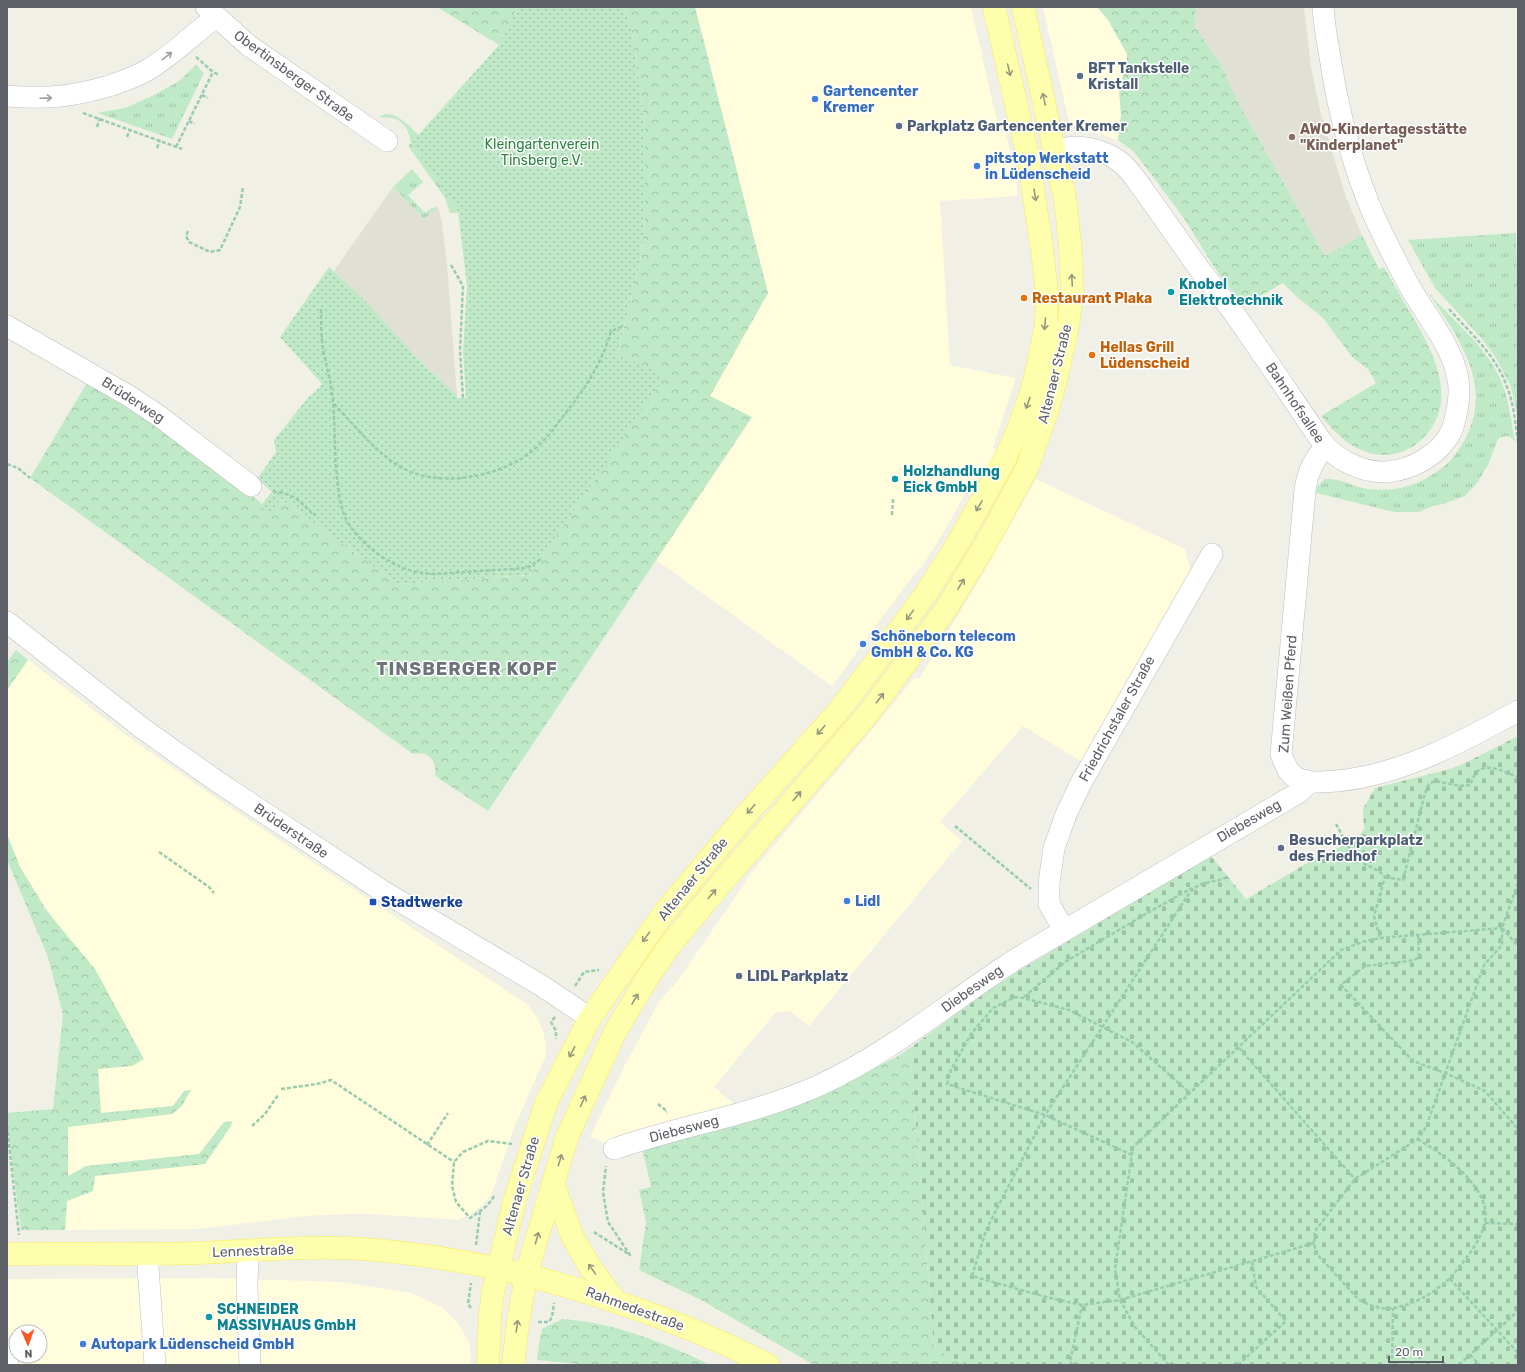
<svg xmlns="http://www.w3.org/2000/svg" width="1525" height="1372" font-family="Rubik,sans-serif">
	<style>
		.commercial { fill: #fffddc; fill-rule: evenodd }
		.education { fill: #e1e0d4 }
		.grass { fill: url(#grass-tufts) }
		.forest { fill: url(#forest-crowns) }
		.cemetery { fill: url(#cemetery-stones) }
		.garden { fill: url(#garden-dots) }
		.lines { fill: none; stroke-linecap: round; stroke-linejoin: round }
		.minor-casing { stroke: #bdbec5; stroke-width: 22 }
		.major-casing { stroke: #fdea52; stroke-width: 23 }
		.path { stroke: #98ccb0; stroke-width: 2.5; stroke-dasharray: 4 2; stroke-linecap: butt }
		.minor { stroke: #fff; stroke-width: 21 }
		.major { stroke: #feffac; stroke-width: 22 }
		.oneway { stroke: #9ea0a4 }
		.oneway2 { stroke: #95987f }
		.service-dot { fill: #5c6f8a; stroke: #fff; stroke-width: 1.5 }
		.shop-dot { fill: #3f7fe0; stroke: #fff; stroke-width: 1.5 }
		.education-dot { fill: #8d6e63; stroke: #fff; stroke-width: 1.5 }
		.culture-dot { fill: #0f9aa8; stroke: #fff; stroke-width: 1.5 }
		.food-dot { fill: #e8710a; stroke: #fff; stroke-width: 1.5 }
		.transit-dot { fill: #1a4fb4; stroke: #fff; stroke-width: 1.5 }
		.labels { text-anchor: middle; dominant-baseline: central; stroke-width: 3; stroke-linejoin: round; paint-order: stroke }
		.service-label { font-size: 14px; font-weight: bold; fill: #4e5e75; stroke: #fff; text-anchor: start }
		.street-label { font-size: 14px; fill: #5d6067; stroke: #fff }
		.shop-label { font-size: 14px; font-weight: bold; fill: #366cbe; stroke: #fff; text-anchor: start }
		.education-label { font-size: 14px; font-weight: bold; fill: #785e54; stroke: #fff; text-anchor: start }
		.park-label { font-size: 14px; fill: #2e8641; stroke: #fff }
		.culture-label { font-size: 14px; font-weight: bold; fill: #0d838f; stroke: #fff; text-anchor: start }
		.food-label { font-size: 14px; font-weight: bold; fill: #c56008; stroke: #fff; text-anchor: start }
		.transit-label { font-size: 14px; font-weight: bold; fill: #164399; stroke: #fff; text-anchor: start }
		.district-label { font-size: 18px; font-weight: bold; letter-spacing: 1px; fill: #6e7279; stroke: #fff }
	</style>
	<defs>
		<pattern id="grass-tufts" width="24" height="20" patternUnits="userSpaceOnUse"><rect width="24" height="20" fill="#c0eac7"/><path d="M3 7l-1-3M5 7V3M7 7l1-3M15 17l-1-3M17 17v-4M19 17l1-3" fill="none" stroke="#9fc1a5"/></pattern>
		<pattern id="forest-crowns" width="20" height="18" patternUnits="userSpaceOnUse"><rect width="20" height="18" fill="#c0eac7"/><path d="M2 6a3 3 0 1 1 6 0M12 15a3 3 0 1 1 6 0" fill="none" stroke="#9fc1a5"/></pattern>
		<pattern id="cemetery-stones" width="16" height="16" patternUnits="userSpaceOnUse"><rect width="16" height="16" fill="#c0eac7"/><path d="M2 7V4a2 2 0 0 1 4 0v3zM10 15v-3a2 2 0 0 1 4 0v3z" fill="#9fc1a5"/></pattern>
		<pattern id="garden-dots" width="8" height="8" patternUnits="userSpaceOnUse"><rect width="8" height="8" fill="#c0eac7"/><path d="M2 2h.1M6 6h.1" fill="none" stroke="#9fc1a5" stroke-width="1.8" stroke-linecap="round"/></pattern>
	</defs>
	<rect width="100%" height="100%" fill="#f1f0e6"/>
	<g class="commercial">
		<path d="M695,7H971L992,100L1000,132L1005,131L1014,165L1018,196L940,201L950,365L1016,378L993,448L996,450L986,472L968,488L951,520L921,568H919L898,596L832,686L656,560L752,418L710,396L768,293Z"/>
		<path d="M1043,7H1097L1108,20L1122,44L1127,54V61L1119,91L1121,115L1118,140L1074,126L1069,122Z"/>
		<path d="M1036,479L1185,549L1190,568L1191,572L1084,763L1023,726L940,822L962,841L809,1026L790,1011L775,1013L714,1087L738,1107L605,1143L590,1137L625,1065L660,1000L676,983L740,890L750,874L866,737L915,677L919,679L980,579Z"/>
		<path d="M28,660L134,741L228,806L528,1005L538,1019L543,1032L546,1043L545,1058L515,1125L491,1195L481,1206L471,1214L458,1220L371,1214H348L305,1216L199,1229L65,1230L67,1201L93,1191L95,1176L205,1164L232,1122L224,1123L199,1154L86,1166L68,1177V1127L172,1114L190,1090L184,1091L173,1106L101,1113L98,1069L132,1066L143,1059L20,867L7,834V690Z"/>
		<path d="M218,1278L341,1282L412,1293L443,1308L458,1323L470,1344L471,1365H7V1279ZM16,1332H40V1356H16Z"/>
	</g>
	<g class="education">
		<path d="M1196,7H1304L1311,67L1321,115L1346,197L1362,235L1325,256L1239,104L1221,64L1195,27Z"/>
		<path d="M393,187L424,219L438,207L442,223L447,264L457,396L417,358L334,271Z"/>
	</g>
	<g class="grass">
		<path d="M196,65L204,73L172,139L97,113L125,108L154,95L179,81Z"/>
		<path d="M386,114C399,114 409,126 419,135L411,143L458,211L457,213H450L445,198L408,146L411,143C409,126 399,115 381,118L380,116Z"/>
		<path d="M412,169L423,182L408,195L425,213L432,208L438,207L424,219L393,187Z"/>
		<path d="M1516,233L1518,300V420L1511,387L1496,358L1482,339L1435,288L1408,240Z"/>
		<path d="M1428,292C1452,320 1483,343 1499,376C1509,397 1511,420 1515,442C1510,435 1505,435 1498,439L1488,465L1477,483L1465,496L1443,504L1433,506L1418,512H1394L1316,493L1317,487L1325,479C1339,478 1350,485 1363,488C1373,490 1384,490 1394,489C1414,487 1435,475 1450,461C1458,452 1464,442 1469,431C1491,379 1455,333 1428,292Z"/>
	</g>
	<g class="forest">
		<path d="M437,7H518L499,45Z"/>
		<path d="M623,7H695L768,293L710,396L752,417L488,811L435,776C437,761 429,750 413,754L30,478L88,381L105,391L222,472L262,504L267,515L281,499L398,584L530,575L664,376L617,355L640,262L645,216V129L632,32L626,12Z"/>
		<path d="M1097,7H1196L1195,27L1221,64L1239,104L1325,256L1362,235L1379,269L1384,267C1403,303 1437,348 1441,387C1446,427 1410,464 1369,453C1348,447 1335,432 1321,416L1376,383L1368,369L1352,357L1323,318L1296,296L1283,283L1243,306L1214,267L1185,220L1157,182L1134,152L1118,140L1121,115L1119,91L1127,61V54L1108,20Z"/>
		<path d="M16,650L28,660L7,690V662Z"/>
		<path d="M7,834L20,867L46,910L95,969L144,1059L132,1066L98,1069L101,1113L173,1106L184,1091L191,1090L181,1107L172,1114L68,1127V1176L86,1166L199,1154L224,1122L232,1121L231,1126L205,1164L95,1176L93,1191L67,1201L65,1230H21L7,1124V1113L53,1109L63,1014L48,957L7,860Z"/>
		<path d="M910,1048L934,1348L967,1365H814L703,1301L639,1270L646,1222L639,1190L651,1187L643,1152V1149L661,1143L688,1138L787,1108L895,1058Z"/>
		<path d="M563,1319C615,1323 663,1342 710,1365H587L537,1360L540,1336L543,1328Z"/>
	</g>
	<path class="cemetery" d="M1518,736V1365H967L934,1348L910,1048L983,994L1010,976L1211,856L1246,899L1309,862L1357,839L1364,829L1363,809L1375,788L1450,769L1467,762Z"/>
	<path class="garden" d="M518,7H623L626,12L632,32L645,129V216L640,262L617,354L665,376L530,575L398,584L281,499L267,515L262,504L272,492L257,479L276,452L274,440L310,395L311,396L322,384L280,337L329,267L367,303L417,358L457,396V398H466L463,351L467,286L458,211L411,143L499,45Z"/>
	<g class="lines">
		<g class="minor-casing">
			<g id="minor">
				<path d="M206,7L248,45L387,141"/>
				<path d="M7,96C47,99 71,97 109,86C123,81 137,77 149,69C173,55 193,34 216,17"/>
				<path d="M1054,151C1061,150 1068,147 1074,147C1086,147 1104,151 1114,158C1127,165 1136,180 1145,192C1163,217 1180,242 1198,267C1210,284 1224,299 1236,316C1264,356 1292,398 1320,439C1333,458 1361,473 1386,472C1412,470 1440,455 1452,430C1455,422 1456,414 1458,405C1459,397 1460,388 1458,380C1453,345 1422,311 1406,280C1395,259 1384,238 1374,216C1353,167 1339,115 1331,63C1328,45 1324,26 1323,7"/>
				<path d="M7,326L129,396L159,416L251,486"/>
				<path d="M1325,447C1313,460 1307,473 1305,490L1281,754C1284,762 1287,772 1295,777C1308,784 1323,782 1337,781C1401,775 1462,742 1518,711"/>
				<path d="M7,622L142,728L215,780L381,890L542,986L590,1018"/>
				<path d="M1064,930L1049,904V883L1054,848L1067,812L1082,781L1212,554"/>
				<path d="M614,1149C682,1125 754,1115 820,1085C891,1052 951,1001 1016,959L1298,793L1310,782"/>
				<path d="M248,1251L247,1287L250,1365"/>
				<path d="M147,1253L155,1365"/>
				<path d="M7,1350L8,1365"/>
			</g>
		</g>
		<g class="major-casing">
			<g id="major">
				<path d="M553,1183L572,1236L590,1267L615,1301"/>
				<path d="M7,1254C70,1253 132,1255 195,1253C250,1251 309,1245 364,1249C455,1256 545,1276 631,1307C678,1323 724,1342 768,1365"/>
				<path d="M488,1365L490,1315L493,1292L515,1199L546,1103L590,1018L664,913L746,815L836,714L872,667L925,595L955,548L998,472L1006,457L1019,427L1032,390L1038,365L1046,326L1047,293L1042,248L1028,157L994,7"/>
				<path d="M513,1365L517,1329L526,1275L567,1137L615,1032L646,980L667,949L718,887L867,715L946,609L987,542L1027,468L1046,414L1057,376L1069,319L1072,289L1070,243L1065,199L1023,7"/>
			</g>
		</g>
		<g class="path">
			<path d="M196,57L213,72L219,75"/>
			<path d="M202,95L208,98"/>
			<path d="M83,113L182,149"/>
			<path d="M189,121L195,124"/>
			<path d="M97,127L100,118"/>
			<path d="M127,137L130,129"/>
			<path d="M176,147L213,72"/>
			<path d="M157,148L160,140"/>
			<path d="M188,231L186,236L189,242L210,252L220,250L240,207L243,187"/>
			<path d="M451,265L463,286L460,350L463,398"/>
			<path d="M321,309C321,322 321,336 323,348C326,367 332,383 333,402C336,433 333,495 347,521C355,535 366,545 378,554C397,567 411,573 434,574L527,568L541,559"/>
			<path d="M1449,309C1471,334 1496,355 1507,387C1514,404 1515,423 1518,441"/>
			<path d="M334,404C358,428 382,463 417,474C456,486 512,473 541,443C550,435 557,424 564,415C585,389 602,363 611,331L624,326"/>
			<path d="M7,464L18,468L30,478"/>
			<path d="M273,492C289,491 304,503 313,515L316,514"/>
			<path d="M892,515L893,499"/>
			<path d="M1336,824C1343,837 1350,852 1362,862C1370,868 1379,869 1385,877L1374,916L1380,938"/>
			<path d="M955,826L1031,889"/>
			<path d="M159,852L209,887L214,893"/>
			<path d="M1227,877C1211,885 1201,878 1188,895L1103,1026L1045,1115L986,1230L972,1276L1046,1297L1082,1305L1120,1300L1314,1243"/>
			<path d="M1385,877L1403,880L1425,793L1429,784L1435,781L1460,786L1470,785C1472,781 1473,776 1476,773C1486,761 1507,773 1518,777"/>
			<path d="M1502,928L1518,946"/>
			<path d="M1418,935L1419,958L1409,961L1365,966L1341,985L1413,1061L1445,1073L1485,1091L1518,1129"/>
			<path d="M575,986L584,972L599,970"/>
			<path d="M1024,997L1065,962L1149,912L1192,888"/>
			<path d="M555,1017L551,1022L556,1031V1039"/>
			<path d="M1239,1048L1355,1179"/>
			<path d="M281,1089L317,1084L331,1080L454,1162"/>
			<path d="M658,1104L667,1111L666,1112"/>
			<path d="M7,1126L19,1235"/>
			<path d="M252,1126L265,1114L278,1095"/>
			<path d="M1418,1139C1442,1154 1478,1178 1485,1208C1489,1229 1473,1249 1461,1265C1457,1269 1454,1275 1449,1279C1434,1293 1413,1305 1393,1308C1381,1310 1368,1305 1358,1299L1316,1253L1314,1243L1315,1231L1355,1179L1418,1139L1426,1127L1484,965L1502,945V928L1518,883"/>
			<path d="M427,1145L448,1113"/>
			<path d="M1132,1155L1045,1115L947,1084L951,1070L971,1034L993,1008L1015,997L1023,998L1069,1010L1132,1042L1190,1093"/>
			<path d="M494,1196C489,1206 479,1212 470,1218L456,1202L452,1186L454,1162L463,1152L488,1141L512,1144"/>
			<path d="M1485,1223L1518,1224"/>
			<path d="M594,1232L630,1255L608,1222L603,1192L606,1166"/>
			<path d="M476,1245L480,1212"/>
			<path d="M1450,1279L1518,1353"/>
			<path d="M471,1308L468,1304L471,1283"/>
			<path d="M538,1322H549L552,1317L554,1303"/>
			<path d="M1470,1355L1480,1365"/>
			<path d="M1073,1365L1070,1362L1082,1305"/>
			<path d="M1169,1365L1135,1327L1120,1300L1115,1269L1133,1147L1341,950L1362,942L1380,938L1502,928"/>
			<path d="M1238,1365L1286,1321L1256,1287L1252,1261"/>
			<path d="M1392,1365L1393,1308"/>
			<path d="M1459,1365L1518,1311"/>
		</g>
		<use href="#minor" class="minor"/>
		<use href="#major" class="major"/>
	</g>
	<defs><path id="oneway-shaft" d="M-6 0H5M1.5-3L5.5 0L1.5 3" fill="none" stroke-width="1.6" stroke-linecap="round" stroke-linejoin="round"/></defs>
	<g class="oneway">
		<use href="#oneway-shaft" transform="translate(167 56) rotate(-38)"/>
		<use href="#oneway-shaft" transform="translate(46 98) rotate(-2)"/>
	</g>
	<g class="oneway2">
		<use href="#oneway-shaft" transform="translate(1009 70) rotate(77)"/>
		<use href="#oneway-shaft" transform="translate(1044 99) rotate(-102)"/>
		<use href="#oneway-shaft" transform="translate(1035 195) rotate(81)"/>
		<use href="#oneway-shaft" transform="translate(1072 280) rotate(-93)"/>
		<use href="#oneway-shaft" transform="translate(1045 324) rotate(95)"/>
		<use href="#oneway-shaft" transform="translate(1028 403) rotate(109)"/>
		<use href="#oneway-shaft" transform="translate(979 506) rotate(120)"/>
		<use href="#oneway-shaft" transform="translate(961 584) rotate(-58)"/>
		<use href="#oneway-shaft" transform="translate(910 615) rotate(126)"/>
		<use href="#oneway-shaft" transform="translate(880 698) rotate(-53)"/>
		<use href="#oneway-shaft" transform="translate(821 730) rotate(132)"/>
		<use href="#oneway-shaft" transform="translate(797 796) rotate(-49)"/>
		<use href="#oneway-shaft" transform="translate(751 809) rotate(132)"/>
		<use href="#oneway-shaft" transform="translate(712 894) rotate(-50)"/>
		<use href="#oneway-shaft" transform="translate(646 937) rotate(126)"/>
		<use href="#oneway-shaft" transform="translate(635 999) rotate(-60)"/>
		<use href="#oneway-shaft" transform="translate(572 1052) rotate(118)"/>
		<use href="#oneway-shaft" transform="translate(583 1101) rotate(-66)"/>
		<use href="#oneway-shaft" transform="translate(560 1160) rotate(-73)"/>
		<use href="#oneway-shaft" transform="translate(537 1238) rotate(-74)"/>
		<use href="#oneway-shaft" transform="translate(592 1269) rotate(-125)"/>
		<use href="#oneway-shaft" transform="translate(517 1326) rotate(-82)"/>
	</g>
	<g class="service-dot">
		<circle cx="1080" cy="76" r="4"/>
		<circle cx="899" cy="126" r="4"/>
		<circle cx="1281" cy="848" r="4"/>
		<circle cx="739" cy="976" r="4"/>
	</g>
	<g class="shop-dot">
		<circle cx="815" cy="99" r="4"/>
		<circle cx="977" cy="166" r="4"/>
		<circle cx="863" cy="644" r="4"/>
		<circle cx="847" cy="901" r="4"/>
		<circle cx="83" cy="1344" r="4"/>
	</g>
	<circle class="education-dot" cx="1292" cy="137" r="4"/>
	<g class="culture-dot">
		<circle cx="1171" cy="292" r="4"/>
		<circle cx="895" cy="479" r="4"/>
		<circle cx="209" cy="1317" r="4"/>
	</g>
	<g class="food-dot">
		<circle cx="1024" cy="298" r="4"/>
		<circle cx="1092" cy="355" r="4"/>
	</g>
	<rect class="transit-dot" x="369" y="898" width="8" height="8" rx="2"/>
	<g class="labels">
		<g class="service-label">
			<text x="1088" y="68">BFT Tankstelle<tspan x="1088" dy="16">Kristall</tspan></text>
			<text x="907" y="126">Parkplatz Gartencenter Kremer</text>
			<text x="1289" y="840">Besucherparkplatz<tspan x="1289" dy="16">des Friedhof</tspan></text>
			<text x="747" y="976">LIDL Parkplatz</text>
		</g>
		<g class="street-label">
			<text transform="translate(294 76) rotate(36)">Obertinsberger Straße</text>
			<text transform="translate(1055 374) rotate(-76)">Altenaer Straße</text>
			<text transform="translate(133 400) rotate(33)">Brüderweg</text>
			<text transform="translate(1295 403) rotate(56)">Bahnhofsallee</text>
			<text transform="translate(1288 694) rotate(-86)">Zum Weißen Pferd</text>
			<text transform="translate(1117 719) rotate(-61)">Friedrichstaler Straße</text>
			<text transform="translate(1249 821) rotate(-30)">Diebesweg</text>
			<text transform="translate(291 831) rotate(34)">Brüderstraße</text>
			<text transform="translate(693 879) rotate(-51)">Altenaer Straße</text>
			<text transform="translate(972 989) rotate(-35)">Diebesweg</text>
			<text transform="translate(684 1129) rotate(-15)">Diebesweg</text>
			<text transform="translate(521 1186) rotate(-74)">Altenaer Straße</text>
			<text transform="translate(253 1251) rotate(-2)">Lennestraße</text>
			<text transform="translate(635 1309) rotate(20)">Rahmedestraße</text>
		</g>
		<g class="shop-label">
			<text x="823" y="91">Gartencenter<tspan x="823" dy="16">Kremer</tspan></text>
			<text x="985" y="158">pitstop Werkstatt<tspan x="985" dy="16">in Lüdenscheid</tspan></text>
			<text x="871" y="636">Schöneborn telecom<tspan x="871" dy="16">GmbH &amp; Co. KG</tspan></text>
			<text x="855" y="901">Lidl</text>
			<text x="91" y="1344">Autopark Lüdenscheid GmbH</text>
		</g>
		<g class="education-label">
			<text x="1300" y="129">AWO-Kindertagesstätte<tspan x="1300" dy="16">"Kinderplanet"</tspan></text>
		</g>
		<g class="park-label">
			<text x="542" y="144">Kleingartenverein<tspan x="542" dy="16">Tinsberg e.V.</tspan></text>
		</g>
		<g class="culture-label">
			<text x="1179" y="284">Knobel<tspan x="1179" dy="16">Elektrotechnik</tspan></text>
			<text x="903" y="471">Holzhandlung<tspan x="903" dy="16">Eick GmbH</tspan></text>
			<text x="217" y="1309">SCHNEIDER<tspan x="217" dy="16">MASSIVHAUS GmbH</tspan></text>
		</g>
		<g class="food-label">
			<text x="1032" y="298">Restaurant Plaka</text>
			<text x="1100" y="347">Hellas Grill<tspan x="1100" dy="16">Lüdenscheid</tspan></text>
		</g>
		<g class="transit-label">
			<text x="381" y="902">Stadtwerke</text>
		</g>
		<g class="district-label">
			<text x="467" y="669">TINSBERGER KOPF</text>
		</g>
	</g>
	<rect width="1525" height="1372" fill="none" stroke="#5d6067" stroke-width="16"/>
	<g transform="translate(28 1344) rotate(178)"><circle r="19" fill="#ffffff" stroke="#bebfc2"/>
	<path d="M0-3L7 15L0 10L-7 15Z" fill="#f85924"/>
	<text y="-6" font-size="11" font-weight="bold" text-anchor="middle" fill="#5d6067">N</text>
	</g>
	<path d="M1389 1356v6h54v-6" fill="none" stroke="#5d6067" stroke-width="2"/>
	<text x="1395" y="1356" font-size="12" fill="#5d6067" stroke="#ffffff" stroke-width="3" paint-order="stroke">20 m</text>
</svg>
